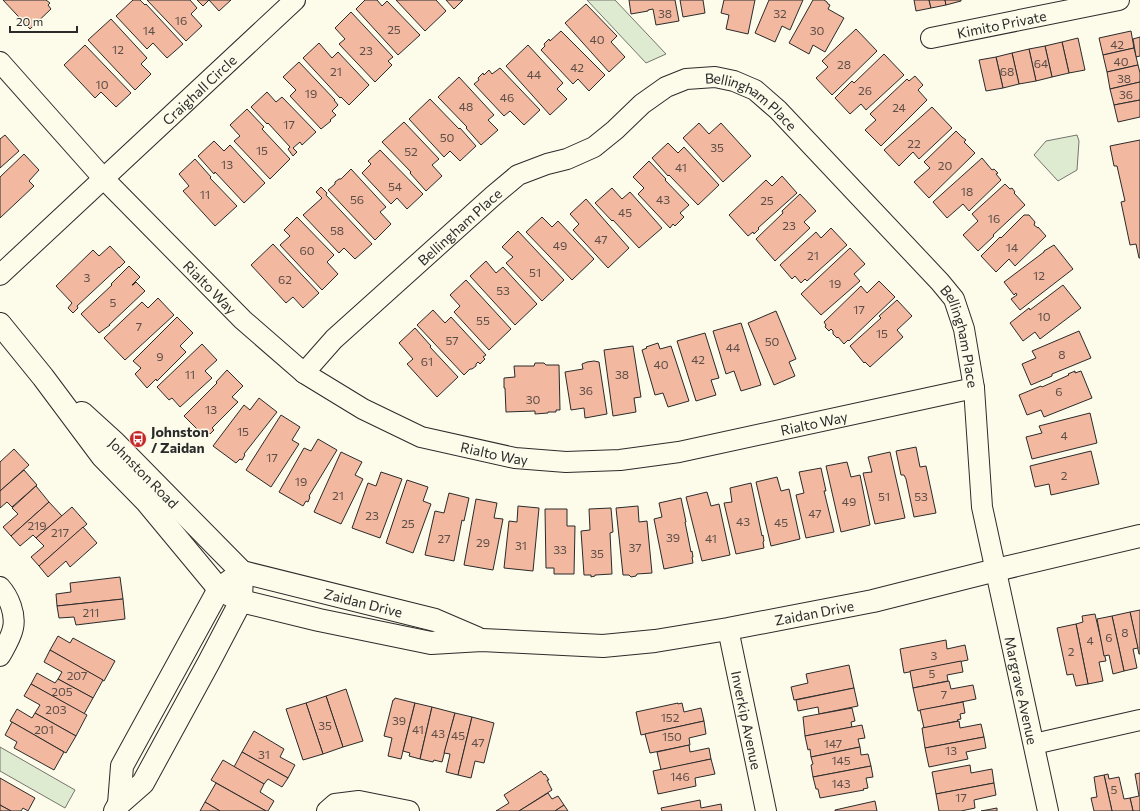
<svg xmlns="http://www.w3.org/2000/svg" width="1140" height="811" font-family="Commissioner,sans-serif">
	<style>
		.green { fill: #deebd1; stroke: #74746e }
		.building { fill: #f2b8a0; stroke: #2b2b2b }
		.lines { fill: none; stroke-linecap: round; stroke-linejoin: round }
		.street-casing { stroke: #2b2b2b; stroke-width: 22 }
		.secondary-casing { stroke: #2b2b2b; stroke-width: 24 }
		.street { stroke: #fdfbea; stroke-width: 20 }
		.secondary { stroke: #fdfbea; stroke-width: 22 }
		.labels { text-anchor: middle; dominant-baseline: central; stroke-width: 3; stroke-linejoin: round; paint-order: stroke }
		.number-label { font-size: 12px; fill: #5d4e48 }
		.street-label { font-size: 14px; fill: #2b2b2b; stroke: #fdfbea }
		.poi-label { font-size: 14px; font-weight: bold; fill: #2b2b2b; stroke: #fdfbea; text-anchor: start }
	</style>
	<rect width="100%" height="100%" fill="#fdfbea"/>
	<g class="green">
		<path d="M587,0H615L666,54L646,63Z"/>
		<path d="M1077,135L1079,141L1077,170L1058,181L1034,155L1046,141Z"/>
		<path d="M0,747L75,790L65,808L0,771Z"/>
	</g>
	<g class="building">
		<path d="M3,0H46L50,3L48,5L51,9L30,29Z"/>
		<path d="M133,0H140L145,5L146,4L183,44L167,58L153,43L147,49L116,16Z"/>
		<path d="M147,0H190L197,8L191,14L202,26L186,41Z"/>
		<path d="M197,0H209L203,6Z"/>
		<path d="M209,0H231L219,11Z"/>
		<path d="M365,0H377L382,6L387,1L420,35L398,55L356,9Z"/>
		<path d="M396,0H436L446,11L425,31Z"/>
		<path d="M446,0H463L454,9Z"/>
		<path d="M629,0H675L679,21L656,25L653,9L648,10V11L631,14Z"/>
		<path d="M680,0H703L705,13L683,17Z"/>
		<path d="M724,0H755L748,34L726,29L729,15L721,13Z"/>
		<path d="M769,0H803L790,30L782,26L775,42L755,33Z"/>
		<path d="M813,0H824L827,2L828,4L830,5L828,9L844,18L825,52L813,45L809,54L789,43Z"/>
		<path d="M914,0H929L931,8L916,11Z"/>
		<path d="M929,0H945L946,5L931,8Z"/>
		<path d="M945,0H961V1L946,5Z"/>
		<path d="M586,4L617,36L611,42L625,57L609,72L565,23Z"/>
		<path d="M351,12L393,57L388,61L392,65L375,82L339,44L345,39L335,28Z"/>
		<path d="M111,19L147,58L141,64L151,74L135,90L88,40Z"/>
		<path d="M856,29L877,51L832,95L816,78L828,67L822,61Z"/>
		<path d="M561,31L605,75L589,91L578,79L573,84L541,50L545,46L544,44L549,39L550,41Z"/>
		<path d="M1131,31L1134,48L1103,55L1099,38Z"/>
		<path d="M1140,37V56L1136,57L1133,39Z"/>
		<path d="M1078,38L1085,70L1069,73L1062,42Z"/>
		<path d="M1062,42L1069,73L1052,77L1045,46Z"/>
		<path d="M319,43L332,58L338,52L369,85L349,105L341,97L340,98L303,58Z"/>
		<path d="M85,45L131,93L116,107L101,92L95,98L64,65Z"/>
		<path d="M528,45L563,83L557,89L567,99L550,115L506,66Z"/>
		<path d="M1045,46L1052,77L1036,81L1029,49Z"/>
		<path d="M1134,48L1138,65L1107,72L1103,55Z"/>
		<path d="M1029,49L1036,81L1019,84L1012,53Z"/>
		<path d="M1012,53L1019,84L1003,88L996,57Z"/>
		<path d="M884,54L904,75L866,110L861,104L850,114L835,98L852,81L854,83Z"/>
		<path d="M996,57L1003,88L986,91L979,60Z"/>
		<path d="M299,62L335,100H334L338,105L332,111L336,115L330,120L331,121L321,129L290,96L296,90L283,77Z"/>
		<path d="M1138,65L1140,73V82L1110,89L1107,72Z"/>
		<path d="M500,68L540,110L524,125L510,111L504,116L474,84L479,80L478,78L483,73L484,75L489,70L492,74Z"/>
		<path d="M915,76L923,85L918,90L927,100L881,146L865,130L876,120L870,114L907,79L909,81Z"/>
		<path d="M459,77L494,115L488,120L498,130L481,145L466,128L467,127L438,97Z"/>
		<path d="M1140,82V100L1114,105L1110,89Z"/>
		<path d="M267,92L276,102L282,97L316,132L302,145L300,142L293,148L297,152L293,156L288,149L290,147L268,123L267,124L251,107Z"/>
		<path d="M430,99L459,129L460,128L476,146L460,161L450,151L444,157L409,119Z"/>
		<path d="M1140,100V117L1118,122L1114,105Z"/>
		<path d="M932,107L952,128L919,159L913,152L899,166L884,150Z"/>
		<path d="M247,109L264,127L262,129L290,159L270,179L234,141L240,136L230,125Z"/>
		<path d="M404,122L439,159L432,165L442,176L426,191L410,173L411,172L382,142Z"/>
		<path d="M699,123L709,134L721,123L751,156L723,182L683,138Z"/>
		<path d="M956,131L962,137L966,140L964,142L975,153L929,198L914,182L930,168L924,162Z"/>
		<path d="M5,135L19,151L0,168V139Z"/>
		<path d="M1140,140V258H1139L1136,244L1130,245L1121,202L1125,201L1117,166H1114L1110,146Z"/>
		<path d="M214,141L224,151L230,145L265,183L244,203L215,172L214,174L198,156Z"/>
		<path d="M668,143L678,153L684,147L719,185L698,205L669,175L668,176L652,158Z"/>
		<path d="M380,150L423,194L407,209L397,198L391,204L362,173L371,164L368,161Z"/>
		<path d="M24,154L39,170L29,181L34,186L0,218V177Z"/>
		<path d="M982,158L992,170L994,169L998,173L996,174L1001,180L969,211L963,204L947,218L933,202Z"/>
		<path d="M195,159L211,177L210,178L237,206L215,226L183,191L189,186L179,174Z"/>
		<path d="M649,161L666,179L665,180L689,205L680,213L684,217L675,226L673,224L670,228L638,194L644,188L633,177Z"/>
		<path d="M351,169L386,207L380,212L391,224L375,240L328,190L335,184V182L339,179H341Z"/>
		<path d="M782,176L797,193L758,228L759,229L754,234L753,232L748,236L729,215L766,180L772,186Z"/>
		<path d="M1005,184L1010,189L1012,188L1015,192L1014,193L1025,205L993,235L994,236L978,251L963,235L978,221L972,214Z"/>
		<path d="M321,187L327,193L326,195L372,244L355,259L344,248L339,253L303,215L322,198L316,192Z"/>
		<path d="M612,188L622,199L630,192L662,228L639,248L613,220L612,221L595,203Z"/>
		<path d="M800,194L816,211L804,222L810,228L775,261L756,239L783,213L782,211Z"/>
		<path d="M586,199L629,248L608,268L573,230L579,224L570,214Z"/>
		<path d="M1024,215H1029L1035,222L1034,225L1038,228V227L1046,236L1015,266L1009,259L996,272L981,256L1000,237L1001,238Z"/>
		<path d="M297,217L334,255L327,262L338,274L322,290L280,245L290,236L284,230Z"/>
		<path d="M542,217L552,227L558,221L594,259L572,280L526,232Z"/>
		<path d="M831,228L847,245L807,281L805,279L801,283L795,276L792,279L780,265L816,232L821,238Z"/>
		<path d="M518,231L564,280L542,301L506,263L513,257L502,247Z"/>
		<path d="M273,244L319,293L303,308L293,297L286,303L251,265Z"/>
		<path d="M1054,245L1073,269L1020,310L1011,299L1017,295L1016,293L1014,295L1004,282L1044,252V251Z"/>
		<path d="M110,246L125,262L119,268V267L77,306L78,308L73,313L68,308L72,303L56,286L93,250L99,256Z"/>
		<path d="M850,248L865,264L854,274L860,281L821,315L801,294Z"/>
		<path d="M486,261L496,273L503,267L537,304L515,325L470,276Z"/>
		<path d="M129,266L140,277L132,285H133L136,282L145,291L109,325H110L99,333L81,314L112,285L111,284Z"/>
		<path d="M466,280L511,329L489,350L454,312L460,306L450,295Z"/>
		<path d="M879,281L895,297L849,341L848,340L844,344L838,337L837,338L833,334V331L831,329L829,331L825,327L826,325L824,322L861,286L867,293Z"/>
		<path d="M1063,285L1081,308L1040,339L1035,332L1023,341L1010,323L1029,308L1030,310Z"/>
		<path d="M158,298L174,315L125,360L104,338L142,302L148,308Z"/>
		<path d="M897,300L912,316L897,330L903,337L870,367L865,362L864,363L850,346L881,318L879,316Z"/>
		<path d="M433,310L445,323L451,317L486,355L483,357L485,359L480,364L478,362L476,364V366L472,369H470L464,375L417,325Z"/>
		<path d="M776,311L796,359L789,362L795,376L774,385L748,323Z"/>
		<path d="M177,317L193,333L180,346L186,352L157,381L156,379L147,388L135,374L141,368L133,361Z"/>
		<path d="M741,323L761,385L741,391L734,371L726,374L713,331Z"/>
		<path d="M415,328L431,346L430,347L458,377L437,397L407,364L413,359L399,343Z"/>
		<path d="M1079,331L1091,358L1052,374V376L1031,385L1022,364L1036,358L1032,351Z"/>
		<path d="M705,333L719,378L711,380L716,395L696,401L677,341Z"/>
		<path d="M658,343L660,349L671,346L689,401L668,407L663,393L655,395L642,350L647,348L646,347Z"/>
		<path d="M202,344L217,360L205,371L212,378L180,407L172,398L169,400L157,387Z"/>
		<path d="M633,346L641,397L634,398L636,412L613,416L604,350Z"/>
		<path d="M594,361L599,362L607,414L585,418L584,408L571,410L565,372L583,369L582,364L587,362Z"/>
		<path d="M535,363H544L546,365H559L560,410H556V412H548V413L535,414V411L506,412L505,388H504V378L515,377L514,366H534Z"/>
		<path d="M227,370L243,386L232,397L238,402L212,428L214,430L210,434L209,433L205,437L184,416L217,383L216,382Z"/>
		<path d="M1075,371V373L1081,371L1092,398L1044,417L1041,410L1027,415L1019,395L1041,386L1042,387L1069,375L1068,374Z"/>
		<path d="M259,398L277,412L244,454L245,455L242,460L240,459L236,463L213,446L244,405L250,410Z"/>
		<path d="M1090,413L1097,443L1032,459L1026,437L1042,433L1039,426Z"/>
		<path d="M281,415L300,427L292,440L299,444L271,487L246,470Z"/>
		<path d="M318,439L337,450L309,496L310,497L308,502L306,501L303,506L279,492L304,448L311,451Z"/>
		<path d="M916,447L920,467L926,466L936,513L914,517L906,479L904,475H901L896,451Z"/>
		<path d="M14,449L29,465L0,491V462Z"/>
		<path d="M1091,451L1099,484L1051,495L1049,484L1035,487L1030,466Z"/>
		<path d="M341,452L362,462L355,475L363,479L341,524L314,512Z"/>
		<path d="M890,452L905,518L875,524L863,473L872,472L868,457Z"/>
		<path d="M847,462L851,477L860,475L870,525L841,532L826,466Z"/>
		<path d="M821,468L826,491H824L834,532L806,538L796,495L804,493L799,472Z"/>
		<path d="M24,470L37,485L12,507L7,502L0,508V491Z"/>
		<path d="M381,472L402,479L380,538L352,528L368,483L376,486Z"/>
		<path d="M777,477L781,491L789,489L800,539L771,546L756,482Z"/>
		<path d="M407,480L428,487L423,501L431,504L413,553L386,543Z"/>
		<path d="M751,483L762,536L763,535L764,541L763,542L764,548L736,554L724,503L732,502L730,488Z"/>
		<path d="M36,486L49,502L11,536L3,527L18,514L12,508Z"/>
		<path d="M707,492L711,506L719,504L730,555L702,561L686,497Z"/>
		<path d="M449,493L469,498L464,521L462,520L454,561L425,555L435,511L444,513Z"/>
		<path d="M681,498L686,522H685L691,552L692,551L693,557H692L693,563L664,569L654,519L662,517L659,503Z"/>
		<path d="M476,499L497,503L494,518L503,519L493,570L464,565Z"/>
		<path d="M49,502L62,516L36,538L33,535L20,546L11,536Z"/>
		<path d="M518,506L539,508L533,571L504,568L509,521L517,522Z"/>
		<path d="M638,506L639,522L647,521L652,573L637,574L636,576L631,577L629,575H623L616,508Z"/>
		<path d="M72,507L87,524L39,566L31,557L44,546L36,538Z"/>
		<path d="M611,508L613,532L610,533L612,574L595,575V576L591,577V575H584L581,531L590,530L589,509Z"/>
		<path d="M545,509H567V526H575L574,574H554V568H546Z"/>
		<path d="M83,527L97,543L70,567L66,561L48,577L39,566Z"/>
		<path d="M120,577L123,599L57,606L56,594L71,592L70,583Z"/>
		<path d="M123,599L125,619L76,625L74,617L59,618L57,606Z"/>
		<path d="M1140,610V654H1139L1130,612Z"/>
		<path d="M1130,612L1138,648L1133,649L1137,668L1124,671L1112,616Z"/>
		<path d="M1095,614L1106,661L1099,662L1103,681L1088,684L1076,624L1083,622L1082,616Z"/>
		<path d="M1112,616L1124,671L1113,674L1109,655L1104,656L1097,619Z"/>
		<path d="M1076,624L1088,684L1076,686L1073,674L1067,675L1057,628Z"/>
		<path d="M58,636L70,643L73,638L115,661L104,681L50,650Z"/>
		<path d="M946,640L947,649L965,645L968,660L904,673L900,649Z"/>
		<path d="M50,650L103,680L93,698L58,679L62,672L44,662Z"/>
		<path d="M961,661L963,672L947,675L948,681L913,688L910,671Z"/>
		<path d="M849,665L854,688L794,700L791,687L808,683L806,674Z"/>
		<path d="M37,673L55,683L58,679L93,698L84,714L31,684Z"/>
		<path d="M949,681L951,689L973,685L976,699L918,711L913,688Z"/>
		<path d="M31,684L87,715L76,736L35,713L40,705L24,696Z"/>
		<path d="M854,688L858,706L819,714L818,707L798,711L796,700Z"/>
		<path d="M346,689L363,741L343,747L326,696Z"/>
		<path d="M326,696L343,747L323,754L306,703Z"/>
		<path d="M395,698L415,703L401,759L388,756L392,738L384,736L393,700H394Z"/>
		<path d="M963,702L965,713L960,714L961,719L957,720L958,721L924,728L920,710Z"/>
		<path d="M306,703L323,754L303,760L286,709Z"/>
		<path d="M415,703L432,707L420,759L409,756L410,753L403,751Z"/>
		<path d="M678,703V704L682,703L684,712L701,708L704,721L641,735L636,712Z"/>
		<path d="M432,707L455,713L442,762L434,760L433,762L420,759Z"/>
		<path d="M852,708L855,721L851,722L852,727L805,736L803,717Z"/>
		<path d="M17,709L32,718L35,713L76,736L66,753L10,721Z"/>
		<path d="M455,713L472,717L458,775L446,772L450,754L444,753Z"/>
		<path d="M472,717L494,723L484,763L475,761L471,778L458,775Z"/>
		<path d="M704,721L706,734L689,738L690,745L650,753L645,734Z"/>
		<path d="M959,721L960,728L981,724L984,737L925,748L922,728Z"/>
		<path d="M12,722L64,752L54,770L14,748L17,742L5,735Z"/>
		<path d="M862,725L865,738L858,739L860,747L811,757L810,749L808,750L805,736Z"/>
		<path d="M254,731L284,749L280,757L295,765L288,778L242,752Z"/>
		<path d="M984,737L986,748L966,752L968,759L929,767L925,748Z"/>
		<path d="M689,745L690,752L709,748L711,759L661,770L657,752Z"/>
		<path d="M860,747L861,755L868,754L871,766L813,777L811,765L813,764L811,757Z"/>
		<path d="M242,752L288,778L282,787L268,779L264,784L234,767Z"/>
		<path d="M711,759L715,774L695,778L696,786L658,794L653,771Z"/>
		<path d="M223,760L264,784L260,792L274,801L268,811H266L211,780Z"/>
		<path d="M970,765L971,773L992,769L994,783L936,794L932,772Z"/>
		<path d="M871,766L873,777L866,778L868,788L863,789L864,790L820,798L818,789H816L813,777Z"/>
		<path d="M541,771L544,775L545,774L549,780H547L552,790L519,811H496L509,803L504,795Z"/>
		<path d="M1140,773V811H1133L1130,798L1139,796L1135,774Z"/>
		<path d="M1108,774L1109,779L1119,777L1124,799L1130,798L1133,811H1112L1104,775Z"/>
		<path d="M1104,775L1112,811H1094L1091,798L1097,797L1094,777Z"/>
		<path d="M0,778L35,798L28,811L23,808L21,811H11L0,805Z"/>
		<path d="M216,783L266,811H220L205,802Z"/>
		<path d="M994,783L996,795L974,800L975,808L961,811H939L936,794Z"/>
		<path d="M548,793L552,799L558,796L564,805L555,811H519Z"/>
		<path d="M700,800L701,808L721,804L722,811H662L661,808Z"/>
		<path d="M875,801L877,811H835V810Z"/>
		<path d="M205,802L220,811H200Z"/>
		<path d="M0,805L11,811H0Z"/>
		<path d="M564,805L568,811H555Z"/>
		<path d="M997,808V811H981Z"/>
	</g>
	<g class="lines">
		<g class="street-casing">
			<g id="street">
				<path id="s1" d="M931,38L1119,0"/>
				<path id="s2" d="M0,62L104,179L243,320L304,373L363,409L421,437L515,458L566,462L620,460L679,452L974,388"/>
				<path id="s3" d="M0,275L295,0"/>
				<path id="s4" d="M304,373L334,339L493,196L518,175L547,164L567,159L594,147L615,130L642,104L666,87L686,79L715,77L734,81L755,90L778,110L940,282L954,299L964,329L974,388L982,507L1048,811"/>
				<path d="M0,587C9,597 16,614 13,628C11,638 5,647 0,656"/>
				<path id="s5" d="M728,629L766,811"/>
				<path d="M1034,744L1140,720"/>
				<path d="M327,811L335,804L359,801L409,811"/>
			</g>
		</g>
		<g class="secondary-casing">
			<g id="secondary">
				<path id="s6" d="M0,324L43,377L102,456L146,501L219,589L241,601L319,620L431,643L482,640L603,646L655,641L728,629L873,601L996,570L1140,536"/>
				<path id="s7" d="M82,413L115,443L242,572L241,601L209,662L143,783L119,804L115,811"/>
				<path id="s8" d="M242,572L435,620L477,638"/>
				<path d="M119,804L122,766L219,589L231,580"/>
			</g>
		</g>
		<use href="#street" class="street"/>
		<use href="#secondary" class="secondary"/>
	</g>
	<defs>
		<g id="bus-disc" transform="scale(0.9)"><circle r="9.5" fill="#c62828" stroke="#fdfbea"/><path d="M-5-6H5V4H4V6H2V4H-2V6H-4V4H-5ZM-3.5-4V0h7V-4ZM-3.5 1.2v1.5H-2V1.2ZM2 1.2v1.5H3.5V1.2Z" fill="#fff"/></g>
	</defs>
	<g fill-rule="evenodd">
		<use href="#bus-disc" x="138" y="439"/>
	</g>
	<g class="labels">
		<g class="number-label">
			<text x="665" y="13">38</text>
			<text x="780" y="13">32</text>
			<text x="181" y="20">16</text>
			<text x="394" y="29">25</text>
			<text x="149" y="30">14</text>
			<text x="817" y="30">30</text>
			<text x="597" y="39">40</text>
			<text x="1117" y="44">42</text>
			<text x="118" y="49">12</text>
			<text x="366" y="50">23</text>
			<text x="1121" y="61">40</text>
			<text x="1041" y="63">64</text>
			<text x="844" y="64">28</text>
			<text x="577" y="67">42</text>
			<text x="336" y="71">21</text>
			<text x="1007" y="71">68</text>
			<text x="534" y="74">44</text>
			<text x="1124" y="78">38</text>
			<text x="102" y="84">10</text>
			<text x="865" y="90">26</text>
			<text x="311" y="93">19</text>
			<text x="1126" y="94">36</text>
			<text x="507" y="97">46</text>
			<text x="466" y="106">48</text>
			<text x="899" y="107">24</text>
			<text x="289" y="124">17</text>
			<text x="447" y="137">50</text>
			<text x="914" y="143">22</text>
			<text x="717" y="147">35</text>
			<text x="262" y="150">15</text>
			<text x="411" y="151">52</text>
			<text x="227" y="164">13</text>
			<text x="945" y="165">20</text>
			<text x="681" y="167">41</text>
			<text x="395" y="186">54</text>
			<text x="967" y="191">18</text>
			<text x="205" y="194">11</text>
			<text x="357" y="199">56</text>
			<text x="663" y="199">43</text>
			<text x="767" y="200">25</text>
			<text x="625" y="212">45</text>
			<text x="994" y="218">16</text>
			<text x="789" y="225">23</text>
			<text x="337" y="230">58</text>
			<text x="601" y="239">47</text>
			<text x="560" y="245">49</text>
			<text x="1012" y="247">14</text>
			<text x="307" y="250">60</text>
			<text x="813" y="255">21</text>
			<text x="535" y="272">51</text>
			<text x="1039" y="275">12</text>
			<text x="87" y="277">3</text>
			<text x="285" y="279">62</text>
			<text x="835" y="283">19</text>
			<text x="503" y="290">53</text>
			<text x="113" y="302">5</text>
			<text x="859" y="309">17</text>
			<text x="1044" y="316">10</text>
			<text x="483" y="320">55</text>
			<text x="139" y="326">7</text>
			<text x="882" y="333">15</text>
			<text x="452" y="340">57</text>
			<text x="772" y="341">50</text>
			<text x="733" y="347">44</text>
			<text x="1062" y="354">8</text>
			<text x="160" y="356">9</text>
			<text x="698" y="359">42</text>
			<text x="427" y="361">61</text>
			<text x="661" y="364">40</text>
			<text x="190" y="374">11</text>
			<text x="622" y="374">38</text>
			<text x="586" y="390">36</text>
			<text x="1059" y="391">6</text>
			<text x="533" y="399">30</text>
			<text x="211" y="409">13</text>
			<text x="243" y="431">15</text>
			<text x="1064" y="435">4</text>
			<text x="272" y="457">17</text>
			<text x="1064" y="475">2</text>
			<text x="301" y="481">19</text>
			<text x="338" y="495">21</text>
			<text x="884" y="496">51</text>
			<text x="921" y="496">53</text>
			<text x="849" y="501">49</text>
			<text x="815" y="513">47</text>
			<text x="372" y="515">23</text>
			<text x="743" y="521">43</text>
			<text x="781" y="522">45</text>
			<text x="408" y="523">25</text>
			<text x="37" y="525">219</text>
			<text x="60" y="532">217</text>
			<text x="673" y="537">39</text>
			<text x="444" y="538">27</text>
			<text x="711" y="538">41</text>
			<text x="483" y="542">29</text>
			<text x="521" y="545">31</text>
			<text x="635" y="547">37</text>
			<text x="560" y="549">33</text>
			<text x="597" y="553">35</text>
			<text x="91" y="612">211</text>
			<text x="1125" y="632">8</text>
			<text x="1109" y="637">6</text>
			<text x="1090" y="640">4</text>
			<text x="1071" y="651">2</text>
			<text x="934" y="655">3</text>
			<text x="932" y="673">5</text>
			<text x="77" y="675">207</text>
			<text x="62" y="691">205</text>
			<text x="944" y="694">7</text>
			<text x="56" y="709">203</text>
			<text x="670" y="717">152</text>
			<text x="399" y="720">39</text>
			<text x="325" y="725">35</text>
			<text x="44" y="729">201</text>
			<text x="418" y="729">41</text>
			<text x="438" y="733">43</text>
			<text x="458" y="735">45</text>
			<text x="672" y="736">150</text>
			<text x="478" y="742">47</text>
			<text x="833" y="743">147</text>
			<text x="951" y="750">13</text>
			<text x="264" y="754">31</text>
			<text x="841" y="760">145</text>
			<text x="680" y="776">146</text>
			<text x="841" y="783">143</text>
			<text x="1114" y="789">5</text>
			<text x="961" y="797">17</text>
		</g>
		<g class="street-label">
			<text stroke="none"><textPath href="#s1" startOffset="72">Kimito Private</textPath></text>
			<text stroke="none"><textPath href="#s3" startOffset="272">Craighall Circle</textPath></text>
			<text stroke="none"><textPath href="#s4" startOffset="561">Bellingham Place</textPath></text>
			<text stroke="none"><textPath href="#s4" startOffset="214">Bellingham Place</textPath></text>
			<text stroke="none"><textPath href="#s2" startOffset="308">Rialto Way</textPath></text>
			<text stroke="none"><textPath href="#s4" startOffset="886">Bellingham Place</textPath></text>
			<text stroke="none"><textPath href="#s2" startOffset="968">Rialto Way</textPath></text>
			<text stroke="none"><textPath href="#s2" startOffset="644">Rialto Way</textPath></text>
			<text stroke="none"><textPath href="#s7" startOffset="86">Johnston Road</textPath></text>
			<text stroke="none"><textPath href="#s8" startOffset="125">Zaidan Drive</textPath></text>
			<text stroke="none"><textPath href="#s6" startOffset="950">Zaidan Drive</textPath></text>
			<text stroke="none"><textPath href="#s4" startOffset="1247">Margrave Avenue</textPath></text>
			<text stroke="none"><textPath href="#s5" startOffset="93">Inverkip Avenue</textPath></text>
		</g>
		<g class="poi-label">
			<text x="151" y="431">Johnston<tspan x="151" dy="16">/ Zaidan</tspan></text>
		</g>
	</g>
	<path d="M10 26v6h67v-6" fill="none" stroke="#2b2b2b" stroke-width="2"/>
	<text x="16" y="26" font-size="12" fill="#2b2b2b" stroke="#fdfbea" stroke-width="3" paint-order="stroke">20 m</text>
</svg>
